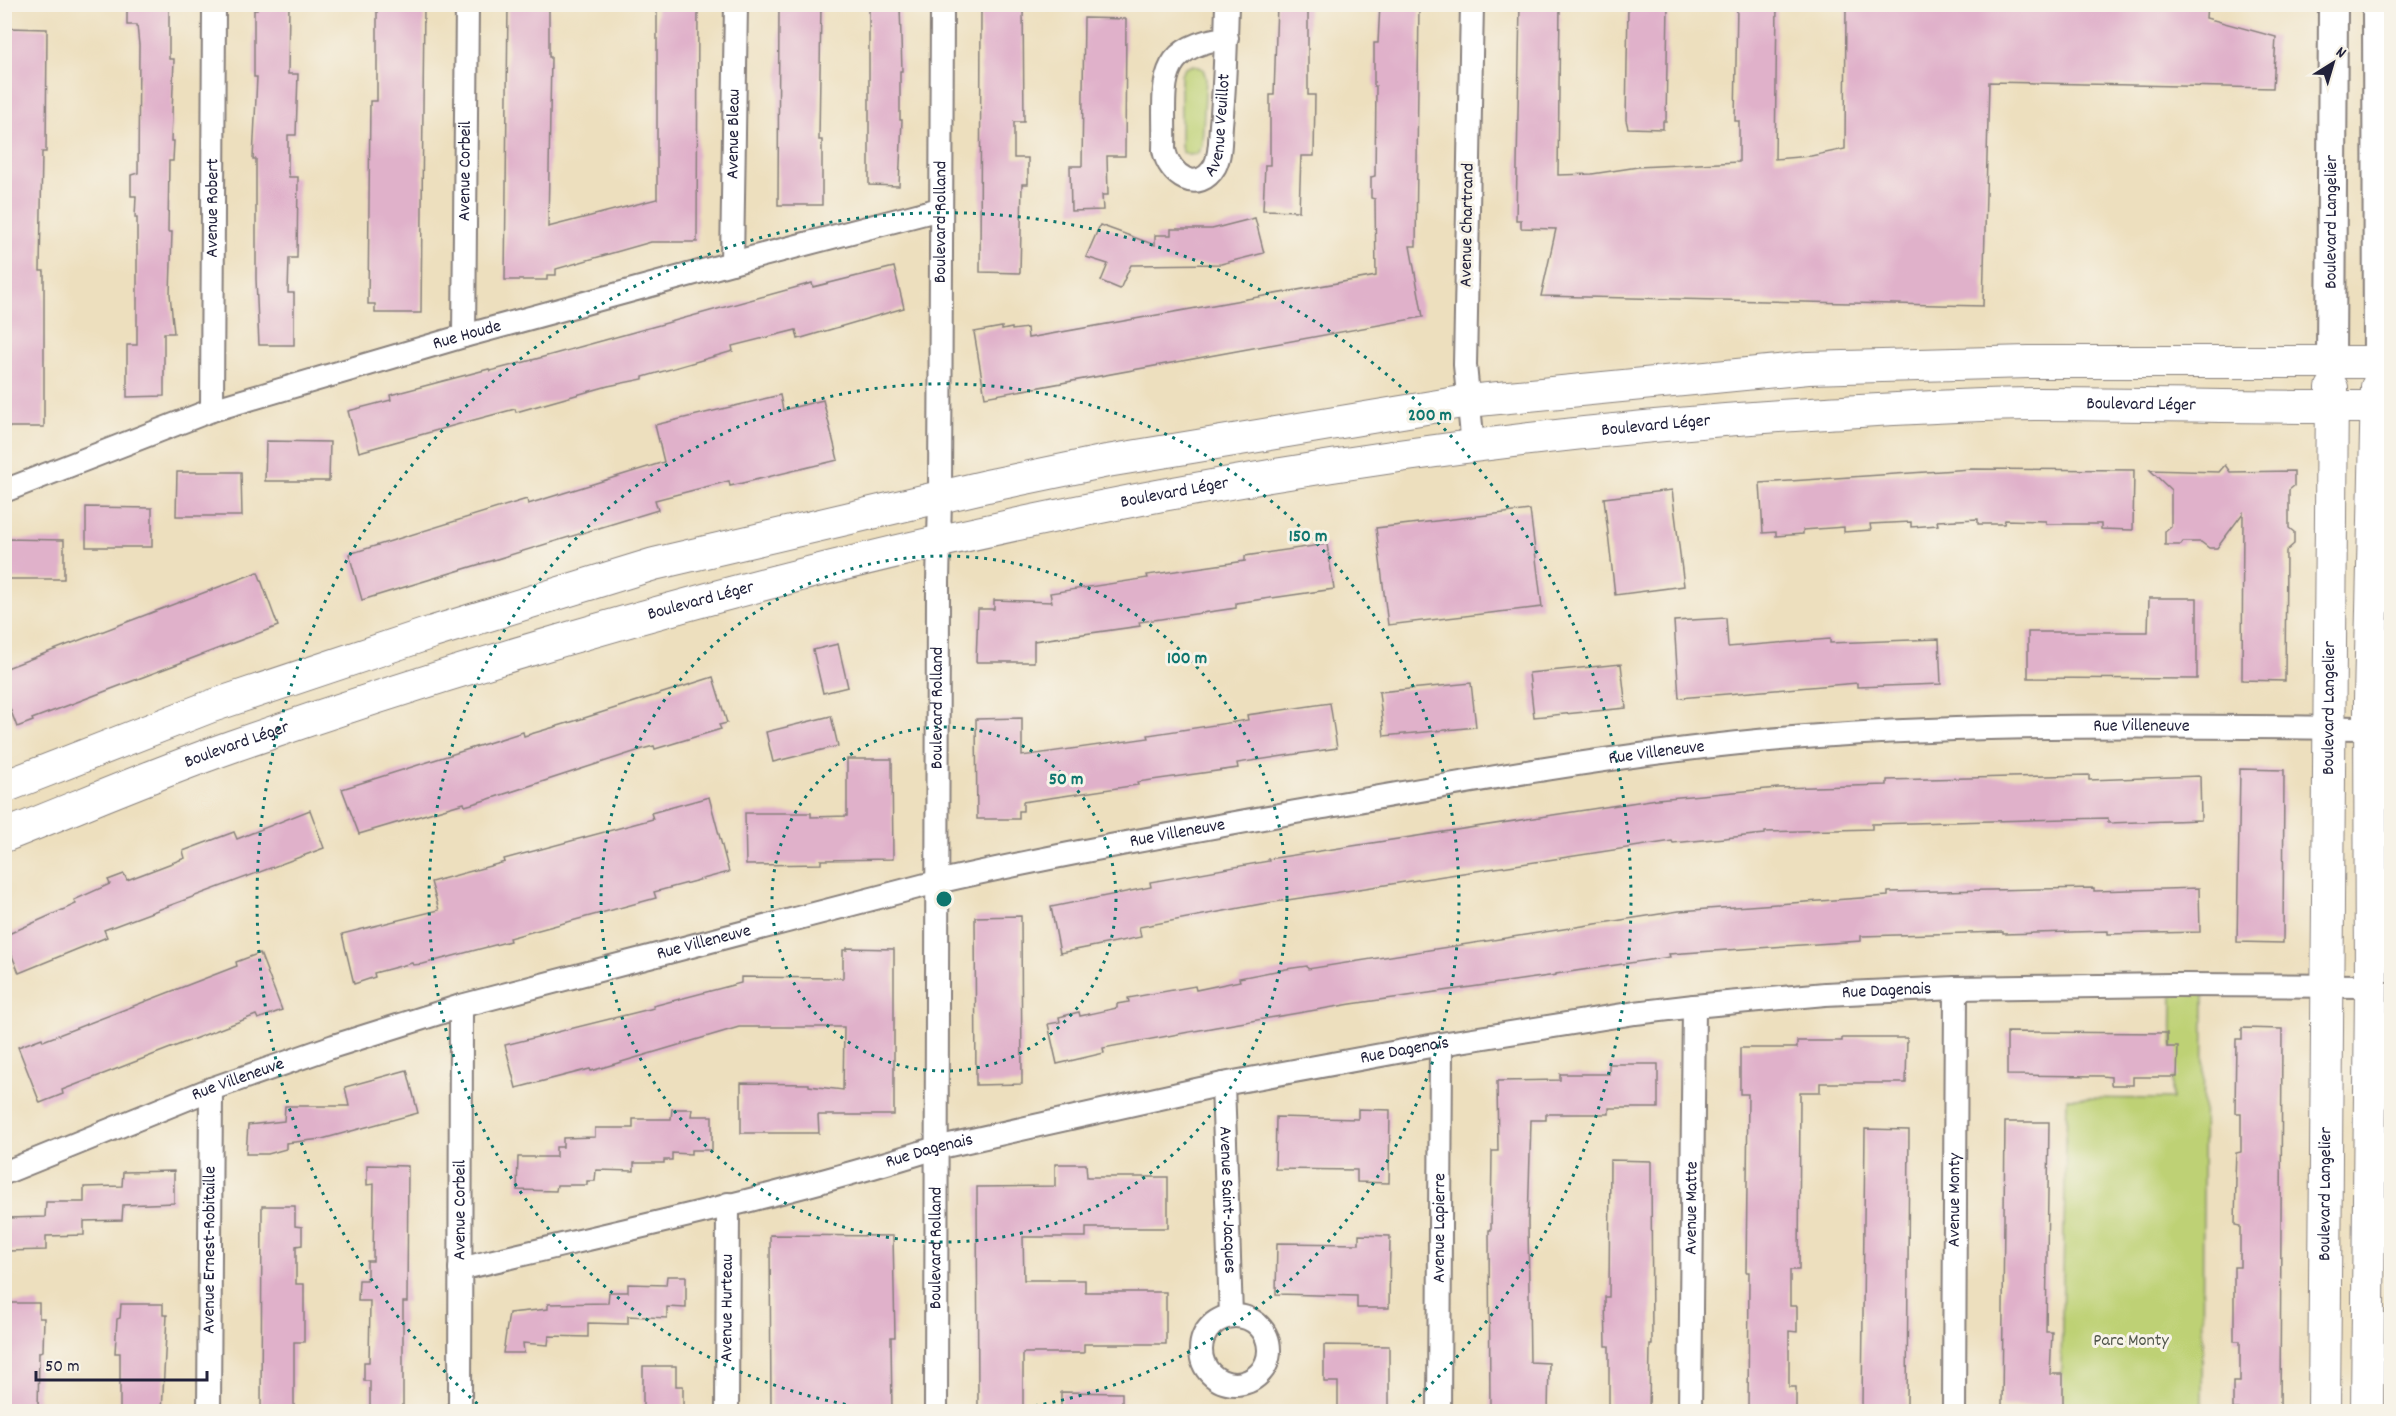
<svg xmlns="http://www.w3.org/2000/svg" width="2396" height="1416" font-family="Dekko,sans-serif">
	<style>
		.green { fill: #bed175; stroke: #707a58; stroke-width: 1.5 }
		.building { fill: #e0b1ca }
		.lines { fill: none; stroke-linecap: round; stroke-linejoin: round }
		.minor-casing { stroke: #88807c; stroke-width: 26 }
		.tertiary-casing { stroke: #88807c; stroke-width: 32 }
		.secondary-casing { stroke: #88807c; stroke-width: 34 }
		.minor { stroke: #fff; stroke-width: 22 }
		.tertiary { stroke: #fff; stroke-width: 28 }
		.secondary { stroke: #fff; stroke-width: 32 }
		.ring { fill: none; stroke: #0f766e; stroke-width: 3; stroke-dasharray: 3 6 }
		.labels { text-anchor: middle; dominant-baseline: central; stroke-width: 6; stroke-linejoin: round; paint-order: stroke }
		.street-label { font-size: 18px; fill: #22223b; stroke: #f7f3e8 }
		.park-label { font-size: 18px; fill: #51574c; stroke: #f7f3e8 }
		.centre { fill: #0f766e; stroke: #f7f3e8; stroke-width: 3 }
		.ring-label { font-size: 18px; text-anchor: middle; font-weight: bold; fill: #0f766e; stroke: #f7f3e8; stroke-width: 6; stroke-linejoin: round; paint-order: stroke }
	</style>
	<rect width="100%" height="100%" fill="#f7f3e8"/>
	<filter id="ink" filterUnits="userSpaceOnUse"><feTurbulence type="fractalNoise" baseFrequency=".0167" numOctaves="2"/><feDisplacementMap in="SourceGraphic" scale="12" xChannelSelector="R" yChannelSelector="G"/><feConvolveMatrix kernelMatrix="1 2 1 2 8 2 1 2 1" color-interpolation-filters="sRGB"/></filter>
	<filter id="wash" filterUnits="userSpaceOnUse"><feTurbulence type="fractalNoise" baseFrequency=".008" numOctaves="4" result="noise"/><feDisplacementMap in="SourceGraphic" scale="24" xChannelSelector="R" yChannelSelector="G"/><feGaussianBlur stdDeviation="1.35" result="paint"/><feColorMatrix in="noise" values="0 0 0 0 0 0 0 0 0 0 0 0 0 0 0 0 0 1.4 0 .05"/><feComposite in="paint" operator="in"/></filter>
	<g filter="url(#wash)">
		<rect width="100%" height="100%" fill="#eddfbe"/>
		<g class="green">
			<path d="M1193,65L1203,69L1206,78L1202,145L1197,154L1188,155L1183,152L1181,147V74L1185,68Z"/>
			<path d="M2173,985L2204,986L2202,1411L2060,1412L2067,1098L2172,1099Z"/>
		</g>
		<g id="blocks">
			<g class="building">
				<path d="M127,4H169V59H174L171,141H174L173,161H169L168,232H172L170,294L174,333H164V396L127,397V345H137V218H135L136,196H131V175L138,173L139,45L137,25H127Z"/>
				<path d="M257,4H289L288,74H298L296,135H288V172L289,177H298L297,258H289L288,293H294V345H259L256,279V159H253L257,77H254V10H257Z"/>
				<path d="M377,4H424L421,313H375V304H368L370,101H377Z"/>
				<path d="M508,4H549V57H551L548,227L657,199V4H698L697,242H651L556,269V275H547V280H505Z"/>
				<path d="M779,4H821L819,140H822V205H778Z"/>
				<path d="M981,4H1023L1024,122H1014V158H1028V184H1022L1020,273L980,272Z"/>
				<path d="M1277,4H1308V95H1315L1314,156H1301L1299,211L1263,210L1265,165H1270V95H1274Z"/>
				<path d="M1380,4H1419L1416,246H1410L1423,317L985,397L974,332L1002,327V330L1012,328V330L1027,328L1028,338L1376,276L1375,199L1371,198V177L1375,176L1376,86H1374V43H1378Z"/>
				<path d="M1520,4H1560L1558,175L1592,174L1638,167L1739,162V121H1735L1737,4H1777L1775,159L1811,156L1845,149L1846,4H2207L2206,18L2276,37L2273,88L1989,82L1983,306L1541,296L1556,229L1521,228V220H1516Z"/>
				<path d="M1628,4H1668L1666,121H1663V129L1628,128L1626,120Z"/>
				<path d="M900,6L902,71H900V120H902L899,186L869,185V9L870,7Z"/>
				<path d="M1084,18L1126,19L1125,156H1107L1108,195H1102L1103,210L1071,211L1070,166H1082Z"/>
				<path d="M9,28L47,29L46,152H42L40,271H44V427H7L8,340L4,240L8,135H5V112H8L9,67H6L7,42H9Z"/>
				<path d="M1255,218L1264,253L1221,264L1131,265L1120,289L1101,281L1108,264L1086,257L1100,225L1155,245V235H1171V229H1212Z"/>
				<path d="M894,267L904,308L798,339L796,330L732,346L733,351L643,377V379L608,386L516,412L515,409L470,421L359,452L348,411L391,400L390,395L489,369L490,371L536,359L812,283L813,287Z"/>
				<path d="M780,395L783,410L823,400L838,460L730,486L729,481L655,500L658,510L362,600L349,554L527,499L528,504L664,462L655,425Z"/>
				<path d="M266,441L330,442L329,481H265Z"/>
				<path d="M2225,465L2230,472L2294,471V486L2289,490V528L2294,532V544L2286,551L2285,681L2242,680L2243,513L2217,548H2209L2201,542H2183L2181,545H2165V531L2171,526V490L2150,470L2219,472Z"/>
				<path d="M1971,469L2134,470L2133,530L2101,529V524H2046V521L2005,520L2004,524H1978V519L1937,521L1938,525L1911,527V522L1870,524L1871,530L1844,532V527L1803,530V534L1776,536V532L1763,533L1760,483Z"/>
				<path d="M177,472H241L242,516H176Z"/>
				<path d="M1672,490L1684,586L1615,595L1604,498Z"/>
				<path d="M86,507L152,508V547H86Z"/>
				<path d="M1530,510L1542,607L1388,625L1376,528Z"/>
				<path d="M4,539L64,540V579H4Z"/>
				<path d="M1327,544L1334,589L1236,603V608L1139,622L1140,626L1034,641V662H976L978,609H994V600L1052,602L1050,593L1148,578L1147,575L1245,561V556Z"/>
				<path d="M258,572L278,626L32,719L33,721L17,727L4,693V669Z"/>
				<path d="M2149,598H2197V679L2028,678V632H2148Z"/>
				<path d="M1726,618L1728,647L1830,639V643L1939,639L1941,684L1857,687V683L1679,698L1674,621Z"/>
				<path d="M838,644L848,687L823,693L813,650Z"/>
				<path d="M1621,664L1626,708L1534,717L1529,673Z"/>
				<path d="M713,677L727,723L719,725L721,729L655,749L654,746L646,748L489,799L465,806L464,803L359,834L342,789L523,732L524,736L578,720Z"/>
				<path d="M1471,683L1476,727L1384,736L1379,692Z"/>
				<path d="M1330,703L1337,748L1237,763L1238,768L1137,782L1138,785L1023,802V811H1019V819H977L976,719L1022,718V756L1149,738L1148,735L1248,720L1247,715Z"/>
				<path d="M831,716L838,746L773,762L766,732Z"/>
				<path d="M847,759H892L893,859L821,860V864L746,865L745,813H811V817L847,816Z"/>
				<path d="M2240,769L2284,770L2283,943L2237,942Z"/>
				<path d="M2089,775V780L2200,776L2201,820L2108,823V818L1872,824V829L1765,832V834L1673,843L1672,841L1261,904L1139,927L1141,937L1060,953L1051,907L1151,887L1150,882L1269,861L1268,859L1657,799L1778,788L1887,785V780Z"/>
				<path d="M709,797L729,872L654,892L656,898L509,938L510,941L423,964L413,965L412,963L374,973L375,977L354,984L342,934L439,910L431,882L505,862L504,859L653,819L651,813Z"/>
				<path d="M310,810L324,848L104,930L107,937L19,973L4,936L76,904L74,900L110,884L108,880L124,874L127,880L185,858L183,851L234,832L237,839Z"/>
				<path d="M2094,888V891L2199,888L2200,932L2108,934V931L2003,934V932L1861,936V941L1669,954L1670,957L1556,974V975L1351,1004L1216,1027L1103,1048L1104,1053L1057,1064L1048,1024L1060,1022L1059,1017L1079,1012L1080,1016L1117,1008V1004L1129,1002L1128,998L1195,986L1196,990L1240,981L1239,978L1286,969L1307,966L1308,969L1679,911L1888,896V892Z"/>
				<path d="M1021,916L1022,1084L976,1085L975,917Z"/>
				<path d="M847,948L894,949V1115H818L819,1133H741V1083L809,1084V1086L843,1090L844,1027H739L591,1071L590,1069L516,1088L505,1045L654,1008L653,1006L741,983V977L843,978V950H847Z"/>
				<path d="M260,953L282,1010L258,1019L256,1015L62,1090L63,1094L40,1103L18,1047L42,1038L43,1041L237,966L236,962Z"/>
				<path d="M2242,1028L2282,1029L2280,1412H2240L2239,1409H2233V1382H2240V1341H2234V1267H2240V1226L2235,1225L2236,1178H2235L2236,1153L2241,1152V1113H2235L2236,1039H2242Z"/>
				<path d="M2007,1032L2167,1033V1047H2178L2177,1077H2133V1085H2111V1077L2101,1076L2007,1075Z"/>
				<path d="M1842,1038H1907L1906,1083H1820V1092H1800L1799,1270H1790V1306H1797V1332L1789,1331V1387H1796V1412H1748L1749,1272H1746L1748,1094H1740V1048H1797V1041H1842Z"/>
				<path d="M1609,1064H1658V1108H1609V1114H1546V1120H1531L1528,1223L1530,1362L1549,1363L1548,1412H1490L1489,1230H1491L1492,1151H1498L1497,1081L1560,1080V1074H1609Z"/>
				<path d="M407,1070L418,1113L322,1139L286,1143V1149L268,1154H246L248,1125L284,1121L285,1106H349L345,1087Z"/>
				<path d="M672,1109H692L691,1116H712V1150H691V1154L672,1153V1160H664V1163H634V1171L596,1170L595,1181H587V1185H557L556,1191L517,1190L518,1157H556V1147H563V1138L595,1137V1128H633V1119H671Z"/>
				<path d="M1358,1109L1390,1110L1389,1183L1357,1182V1170L1275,1169L1276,1117L1358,1119Z"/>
				<path d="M2005,1122H2049L2046,1332H2052L2050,1374H2063V1405L2002,1406Z"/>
				<path d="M1865,1129L1909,1130L1907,1406H1862Z"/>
				<path d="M1610,1160L1651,1161L1652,1345H1650L1649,1412H1609V1346H1606L1605,1297H1609Z"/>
				<path d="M1055,1164H1086L1087,1177H1168V1228H1086V1237H1023L1024,1280H1085V1292H1166V1344H1084V1353H1023V1409L978,1410L977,1187L1055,1186Z"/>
				<path d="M367,1165L408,1166L407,1302H403V1412H370V1381H364V1362H369L370,1301H358L359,1280H367V1261H373L374,1184L367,1185Z"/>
				<path d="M174,1171V1203L123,1205L122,1220L84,1221V1235L46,1236V1250L7,1251L8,1218L45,1217L46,1202H84V1187L122,1186L123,1172Z"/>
				<path d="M262,1206H295V1226L302,1227V1245L296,1246V1284H304V1342H294V1412H261Z"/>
				<path d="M770,1235L893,1236L895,1337H891L892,1412H771Z"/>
				<path d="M1359,1235L1390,1236L1389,1308H1357V1296L1276,1294L1277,1243L1359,1244Z"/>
				<path d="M667,1276H686V1308L667,1307V1318L628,1316V1324L588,1323V1337L549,1336L548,1345L523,1343L524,1353H503L509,1313L548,1309V1304L608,1303L609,1292H628V1284L666,1285Z"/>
				<path d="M4,1303H39V1318H44L43,1351L39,1352L38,1412H4Z"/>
				<path d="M121,1304H163V1315H167L162,1412H120V1353H115L117,1319L120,1318Z"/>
				<path d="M1324,1345L1389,1346V1412H1338V1382H1324Z"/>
				<path d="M643,1366H676V1386H683V1412H643Z"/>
				<path d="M1061,1392L1122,1393V1412H1061Z"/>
			</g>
		</g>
	</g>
	<g filter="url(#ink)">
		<use href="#blocks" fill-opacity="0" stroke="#88807c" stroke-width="1.5"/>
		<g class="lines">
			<g class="minor-casing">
				<g id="minor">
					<path d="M1472,4L1465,365L1473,446"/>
					<path id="s1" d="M1227,38C1151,46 1166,90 1164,150C1169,175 1198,196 1215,166C1221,154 1220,138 1221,125C1225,85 1226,45 1227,4"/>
					<path id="s2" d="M732,263L736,4"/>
					<path id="s3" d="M464,336L467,4"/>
					<path id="s4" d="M212,410L214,4"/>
					<path id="s5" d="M4,491L212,410L464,336L732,263L940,209"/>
					<path id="s6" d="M1223,1084L1231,1315"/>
					<path id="s7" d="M4,1173L211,1089L334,1046L461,1006L937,882C1069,852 1202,829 1335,805C1476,780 1616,755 1758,741C1969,721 2180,727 2392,728"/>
					<path id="s8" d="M460,1269C619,1231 780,1197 936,1148L1223,1084L1441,1044L1635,1013L1694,1006L1825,994L1956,988L2173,985L2371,986"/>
					<circle cx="1235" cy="1350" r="34"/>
					<path id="s9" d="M209,1412L211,1089"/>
					<path id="s10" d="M460,1412L461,1006"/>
					<path id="s11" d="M727,1412L728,1204"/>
					<path id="s12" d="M936,1412L938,582L940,498L942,4"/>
					<path id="s13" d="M1439,1412L1441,1044"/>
					<path id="s14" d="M1690,1412L1694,1006"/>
					<path id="s15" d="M1954,1412L1956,988"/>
				</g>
			</g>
			<g class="tertiary-casing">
				<g id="tertiary">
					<path d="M2377,4L2378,362"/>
					<path id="s16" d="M2331,363L2333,4"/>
				</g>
			</g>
			<g class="secondary-casing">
				<g id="secondary">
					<path d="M4,787L209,707L433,632L654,564L987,486L1107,461L1468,401L1808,368L2029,362H2392"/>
					<path id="s17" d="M4,836C80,806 156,773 233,746C746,567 1283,444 1827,413C1896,409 1966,404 2035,404C2154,404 2273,408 2392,407"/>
					<path id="s18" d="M2324,1412L2332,388"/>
					<path d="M2367,1412L2371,986L2370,700L2377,387"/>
				</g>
			</g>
			<use href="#minor" class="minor"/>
			<use href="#tertiary" class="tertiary"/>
			<use href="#secondary" class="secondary"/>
		</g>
	</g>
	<g class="ring">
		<circle cx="944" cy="899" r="172"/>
		<circle cx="944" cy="899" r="343"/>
		<path d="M890 1411A515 515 0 1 1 998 1411"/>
		<path d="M484 1410A687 687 0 1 1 1404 1410"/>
	</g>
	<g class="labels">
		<g class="street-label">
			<text stroke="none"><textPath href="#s1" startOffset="264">Avenue Veuillot</textPath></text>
			<text stroke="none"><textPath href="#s2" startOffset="129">Avenue Bleau</textPath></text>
			<text stroke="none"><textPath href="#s3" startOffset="165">Avenue Corbeil</textPath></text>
			<text stroke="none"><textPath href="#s4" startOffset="202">Avenue Robert</textPath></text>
			<text stroke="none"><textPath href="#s12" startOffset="1190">Boulevard Rolland</textPath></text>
			<text stroke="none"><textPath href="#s16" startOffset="141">Boulevard Langelier</textPath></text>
			<text transform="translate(1468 225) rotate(-89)">Avenue Chartrand</text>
			<text stroke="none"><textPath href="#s5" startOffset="489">Rue Houde</textPath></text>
			<text stroke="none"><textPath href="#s17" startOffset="2194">Boulevard Léger</textPath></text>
			<text stroke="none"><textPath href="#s17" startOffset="1708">Boulevard Léger</textPath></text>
			<text stroke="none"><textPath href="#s17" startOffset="1222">Boulevard Léger</textPath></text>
			<text stroke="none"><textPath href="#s17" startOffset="736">Boulevard Léger</textPath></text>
			<text stroke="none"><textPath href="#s12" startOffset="704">Boulevard Rolland</textPath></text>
			<text stroke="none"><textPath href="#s18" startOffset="704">Boulevard Langelier</textPath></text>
			<text stroke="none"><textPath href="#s7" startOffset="2196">Rue Villeneuve</textPath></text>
			<text stroke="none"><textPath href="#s17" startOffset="250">Boulevard Léger</textPath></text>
			<text stroke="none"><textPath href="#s7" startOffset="1710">Rue Villeneuve</textPath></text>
			<text stroke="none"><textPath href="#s7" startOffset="1224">Rue Villeneuve</textPath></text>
			<text stroke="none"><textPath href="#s7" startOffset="738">Rue Villeneuve</textPath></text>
			<text stroke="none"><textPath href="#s8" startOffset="1456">Rue Dagenais</textPath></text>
			<text stroke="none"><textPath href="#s8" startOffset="970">Rue Dagenais</textPath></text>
			<text stroke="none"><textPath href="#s7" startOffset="252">Rue Villeneuve</textPath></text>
			<text stroke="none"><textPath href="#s8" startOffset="484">Rue Dagenais</textPath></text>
			<text stroke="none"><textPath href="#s18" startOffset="218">Boulevard Langelier</textPath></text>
			<text stroke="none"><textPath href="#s6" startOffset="116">Avenue Saint-Jacques</textPath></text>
			<text stroke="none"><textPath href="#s15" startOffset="212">Avenue Monty</textPath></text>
			<text stroke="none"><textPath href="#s10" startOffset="202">Avenue Corbeil</textPath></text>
			<text stroke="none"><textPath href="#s14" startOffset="204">Avenue Matte</textPath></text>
			<text stroke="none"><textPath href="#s13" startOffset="184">Avenue Lapierre</textPath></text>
			<text stroke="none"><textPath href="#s12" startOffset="164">Boulevard Rolland</textPath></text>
			<text stroke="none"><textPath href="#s9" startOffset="162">Avenue Ernest-Robitaille</textPath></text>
			<text stroke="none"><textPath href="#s11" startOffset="104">Avenue Hurteau</textPath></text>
		</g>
		<g class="park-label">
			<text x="2131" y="1341">Parc Monty</text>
		</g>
	</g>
	<circle cx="944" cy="899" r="9" class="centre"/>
	<g class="ring-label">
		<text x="1430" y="420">200 m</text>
		<text x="1308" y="541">150 m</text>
		<text x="1187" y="663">100 m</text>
		<text x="1066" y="784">50 m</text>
	</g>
	<rect width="2396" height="1416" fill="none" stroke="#f7f3e8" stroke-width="24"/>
	<g transform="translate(2333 63) rotate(37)" stroke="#f7f3e8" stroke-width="4.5" paint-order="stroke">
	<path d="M0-4.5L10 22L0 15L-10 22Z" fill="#22223b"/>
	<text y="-9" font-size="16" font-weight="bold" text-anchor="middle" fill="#22223b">N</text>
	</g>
	<path d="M36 1371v9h171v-9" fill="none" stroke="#22223b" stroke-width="3"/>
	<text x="45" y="1371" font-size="18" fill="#22223b" stroke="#f7f3e8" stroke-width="4.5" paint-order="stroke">50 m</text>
</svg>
